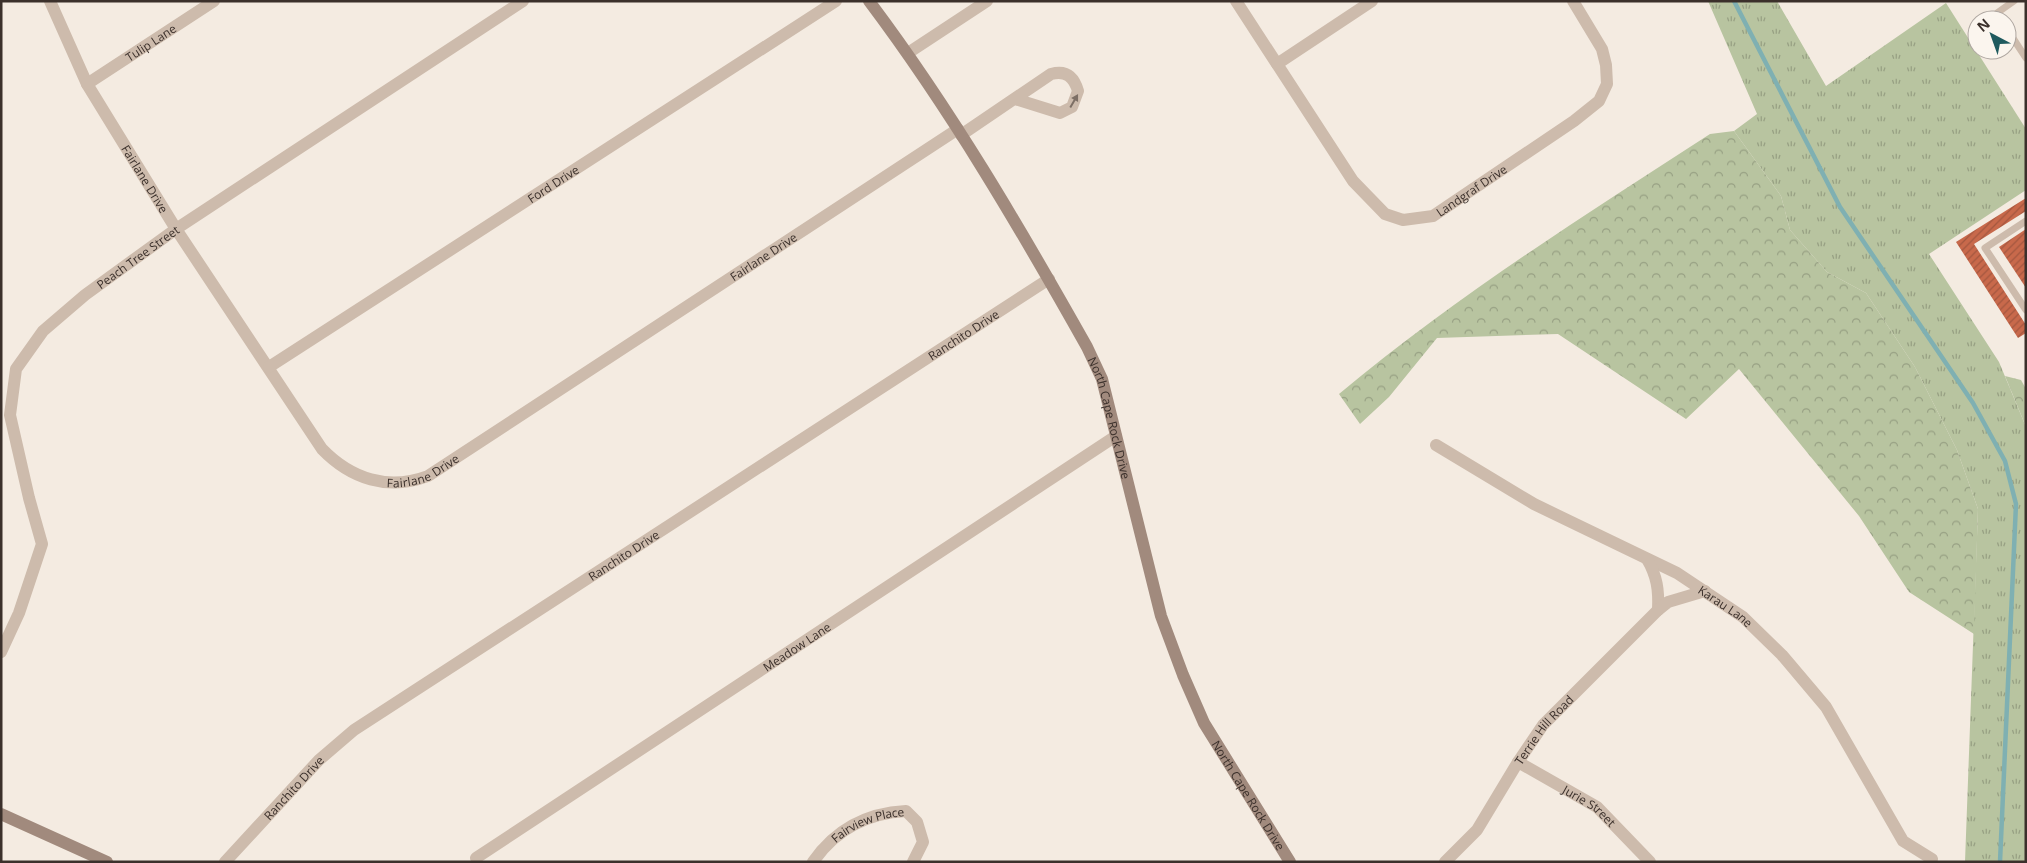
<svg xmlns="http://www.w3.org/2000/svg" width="2027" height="863" font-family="'Open Sans',sans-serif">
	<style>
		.grass { fill: url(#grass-tufts) }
		.forest { fill: url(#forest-crowns) }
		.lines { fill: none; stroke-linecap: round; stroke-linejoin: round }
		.stream { stroke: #7fb0b2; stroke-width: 4.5 }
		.building { fill: url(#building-hatch) }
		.lane { stroke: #cdbbac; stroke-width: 7 }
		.street { stroke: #cdbbac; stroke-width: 12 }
		.secondary { stroke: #a18a7d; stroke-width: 12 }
		.oneway { fill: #7d6f65 }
		.labels { text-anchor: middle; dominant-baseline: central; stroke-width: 4; stroke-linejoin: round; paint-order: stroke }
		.street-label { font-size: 12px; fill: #3b302b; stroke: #fbf5ee }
	</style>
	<defs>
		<pattern id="grass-tufts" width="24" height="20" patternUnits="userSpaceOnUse" patternTransform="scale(1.25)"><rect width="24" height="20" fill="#b8c4a0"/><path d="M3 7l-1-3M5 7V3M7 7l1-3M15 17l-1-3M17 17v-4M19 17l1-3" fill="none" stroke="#97a083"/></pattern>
		<pattern id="forest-crowns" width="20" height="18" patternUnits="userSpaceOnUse" patternTransform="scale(1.25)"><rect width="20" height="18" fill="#b8c4a0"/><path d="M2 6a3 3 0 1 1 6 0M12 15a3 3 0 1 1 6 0" fill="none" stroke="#97a083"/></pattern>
		<pattern id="building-hatch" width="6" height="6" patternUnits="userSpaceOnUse" patternTransform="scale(1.25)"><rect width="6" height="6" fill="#c8694b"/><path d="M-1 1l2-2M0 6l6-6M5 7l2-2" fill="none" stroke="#a4573f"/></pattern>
	</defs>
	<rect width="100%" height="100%" fill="#f4ebe1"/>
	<path class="grass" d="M1708,1H1777L1826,86L1946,3L2026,129V190L1929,254L1999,362L2026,427V862H1965L1978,509L1957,450L1915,367L1866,293L1827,272L1790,230L1781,196L1734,131L1757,114Z"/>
	<g class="forest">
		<path d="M1734,131L1781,196L1790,230L1827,272L1866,293L1915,367L1957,450L1978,509L1974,634L1909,592L1859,516L1739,369L1686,419L1558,334L1437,338L1389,397L1360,424L1339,394C1455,297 1583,216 1710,134Z"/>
		<path d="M2005,376L2021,380L2026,389V427Z"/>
	</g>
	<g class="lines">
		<path class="stream" d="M1734,1L1840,207L1973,403L2005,461L2016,504L2000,862"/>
	</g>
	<g class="building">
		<path d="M2026,198V211L1974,244L2026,325V333L2018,338L1956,242Z"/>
		<path d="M2026,229V288L1999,247Z"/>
	</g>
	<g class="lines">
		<g class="lane">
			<path d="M2001,20L1997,13L2014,1"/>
			<path d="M2007,29L2026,58"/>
			<path d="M2026,221L1985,248L2026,310"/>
		</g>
		<g class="street">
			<path id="s1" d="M50,1L87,84L176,229L322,449C351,479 388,491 428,476L958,129"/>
			<path id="s2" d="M1236,1L1353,181L1385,214L1403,220L1433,216L1574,121L1599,101L1607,84L1606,65L1602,49L1573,1"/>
			<path d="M908,53L987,1"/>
			<path d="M1277,64L1372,1"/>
			<path id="s3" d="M87,84L214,1"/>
			<path d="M961,135L1051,74C1066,70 1074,77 1078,91L1072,107L1060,113L1015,99"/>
			<path id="s4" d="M269,367L836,1"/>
			<path id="s5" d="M1436,445L1534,504L1677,573L1743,617L1782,655L1826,707L1903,841L1932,859"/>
			<path d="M1647,559C1657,576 1659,590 1658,610"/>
			<path id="s6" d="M1,652L19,613L42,544L29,498L10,415L16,369L43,331L85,295L176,229L523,1"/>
			<path id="s7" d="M1518,762L1597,807L1650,862"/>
			<path id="s8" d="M476,858L1116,436"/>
			<path id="s9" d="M225,862L319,760L354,730L1049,279"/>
			<path id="s10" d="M813,862C835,830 867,813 906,811L917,822L923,842L913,862"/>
			<path id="s11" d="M1445,862L1477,830L1518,762L1543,725L1658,610L1668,602L1705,591"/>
		</g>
		<g class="secondary">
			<path id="s12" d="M869,1C951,110 1020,228 1087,347L1102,379L1161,616L1183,675L1204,723L1290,862"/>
			<path d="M1,814L107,862"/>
		</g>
	</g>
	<defs><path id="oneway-solid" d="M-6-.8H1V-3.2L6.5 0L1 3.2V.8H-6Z" transform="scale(1.25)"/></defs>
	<use class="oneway" href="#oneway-solid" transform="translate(1074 101) rotate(-60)"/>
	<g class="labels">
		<g class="street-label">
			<text stroke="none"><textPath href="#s3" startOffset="76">Tulip Lane</textPath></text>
			<text stroke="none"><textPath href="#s1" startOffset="202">Fairlane Drive</textPath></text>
			<text stroke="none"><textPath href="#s4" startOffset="338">Ford Drive</textPath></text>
			<text stroke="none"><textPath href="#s2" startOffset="356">Landgraf Drive</textPath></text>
			<text stroke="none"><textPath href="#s1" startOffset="1042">Fairlane Drive</textPath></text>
			<text stroke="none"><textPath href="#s6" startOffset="462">Peach Tree Street</textPath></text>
			<text stroke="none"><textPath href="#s9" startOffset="911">Ranchito Drive</textPath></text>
			<text stroke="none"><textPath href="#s12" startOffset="484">North Cape Rock Drive</textPath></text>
			<text stroke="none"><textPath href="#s1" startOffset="638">Fairlane Drive</textPath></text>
			<text stroke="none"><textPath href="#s9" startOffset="506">Ranchito Drive</textPath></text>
			<text stroke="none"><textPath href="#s5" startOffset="332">Karau Lane</textPath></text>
			<text stroke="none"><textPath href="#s8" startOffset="384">Meadow Lane</textPath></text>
			<text stroke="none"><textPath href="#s11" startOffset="166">Terrie Hill Road</textPath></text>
			<text stroke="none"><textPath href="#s9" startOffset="101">Ranchito Drive</textPath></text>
			<text stroke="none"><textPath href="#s12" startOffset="889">North Cape Rock Drive</textPath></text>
			<text stroke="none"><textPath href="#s7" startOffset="84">Jurie Street</textPath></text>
			<text stroke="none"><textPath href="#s10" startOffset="69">Fairview Place</textPath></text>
		</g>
	</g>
	<rect width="2027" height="863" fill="none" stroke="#3b302b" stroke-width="5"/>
	<g transform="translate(1992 35) rotate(319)"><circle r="24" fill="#fbf5ee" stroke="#aea6a0"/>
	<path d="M0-4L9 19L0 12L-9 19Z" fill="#1f5a5e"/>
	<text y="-8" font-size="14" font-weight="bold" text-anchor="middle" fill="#3b302b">N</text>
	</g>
</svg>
